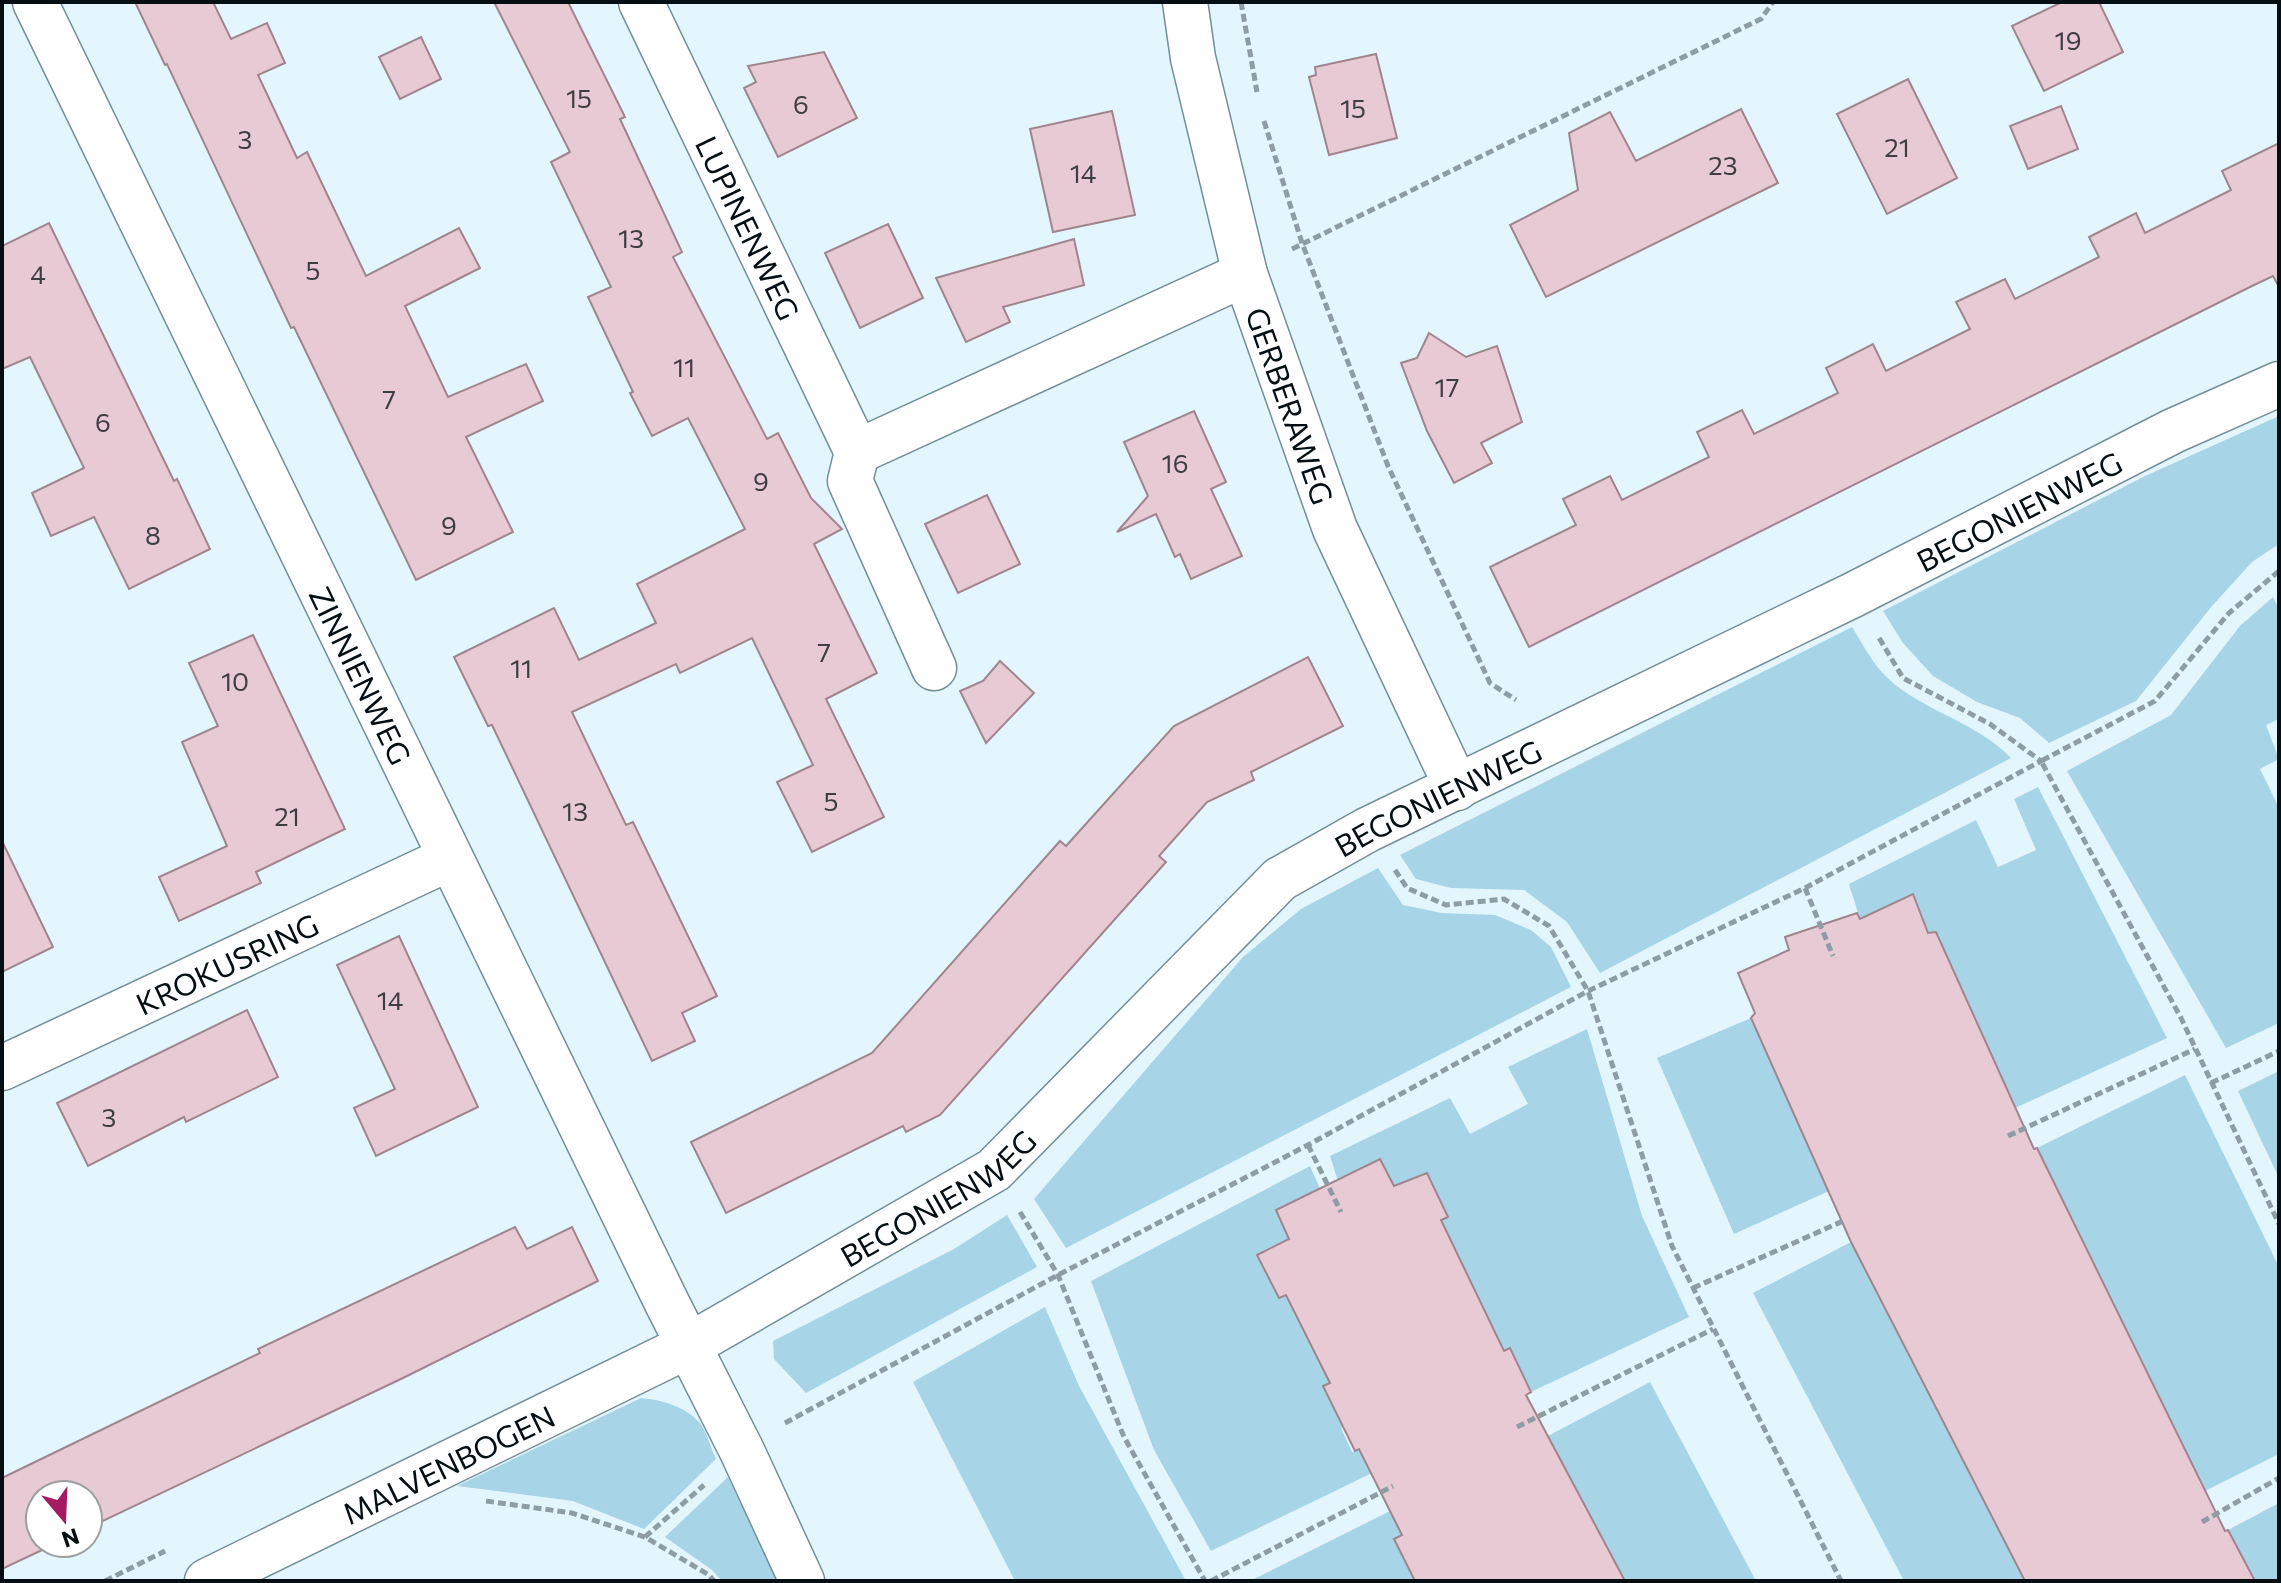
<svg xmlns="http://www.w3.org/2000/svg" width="2281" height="1583" font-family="Commissioner,sans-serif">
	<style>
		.green { fill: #a7d4e7 }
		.building { fill: #e7cad4; stroke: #a0858e; stroke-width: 2 }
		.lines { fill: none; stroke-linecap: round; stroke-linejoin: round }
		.street-casing { stroke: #738e99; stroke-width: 47 }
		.path { stroke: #8e9da3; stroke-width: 5; stroke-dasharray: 8 4; stroke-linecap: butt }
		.street { stroke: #fff; stroke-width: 44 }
		.labels { text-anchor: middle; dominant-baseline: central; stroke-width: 7; stroke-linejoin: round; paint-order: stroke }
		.number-label { font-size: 26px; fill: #3e3d42 }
		.street-label { font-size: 30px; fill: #050e12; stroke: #fff }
	</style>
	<rect width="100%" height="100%" fill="#e4f6fd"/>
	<g class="green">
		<path d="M2279,416V544L2252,562L2212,606L2136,701L2049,743L2020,718L1977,702L1933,676L1903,643L1883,611L2145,476Z"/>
		<path d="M2273,597L2279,609V719L2266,725L2279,759L2260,769L2279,808V1023L2226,1048L2067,771L2171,715L2240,626Z"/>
		<path d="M1852,627C1861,641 1869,657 1880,670C1913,709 1974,719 2011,758L1600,973L1567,922L1524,890L1451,888L1416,879L1400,855Z"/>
		<path d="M2038,787L2167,1038L2015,1108L1936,932L1928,933L1913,895L1860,919L1849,884L1976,820L1998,867L2036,850L2014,799Z"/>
		<path d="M1378,868L1403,905L1442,913L1495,915L1531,930L1551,947L1571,987L1066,1248L1034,1199L1243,957L1301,909Z"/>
		<path d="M1751,1018L1829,1191L1734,1234L1657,1058Z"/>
		<path d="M1587,1029L1642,1216L1689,1317L1531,1392L1504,1351L1441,1220L1447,1216L1427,1173L1394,1186L1338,1181L1330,1156L1450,1098L1470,1134L1528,1104L1508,1067Z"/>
		<path d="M2279,1071V1178L2238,1091Z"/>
		<path d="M2185,1075L2279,1267V1454L2205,1491L2037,1148Z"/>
		<path d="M1310,1166L1321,1191L1276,1210L1289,1239L1257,1255L1279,1298L1285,1295L1333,1381L1324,1386L1349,1424L1341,1428L1352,1452L1360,1449L1372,1473L1211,1551L1154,1450L1091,1281Z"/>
		<path d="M1007,1215L1037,1267L806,1393L774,1359L773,1341L954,1249Z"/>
		<path d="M1851,1242L2028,1581H1904L1753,1293Z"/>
		<path d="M1045,1307L1079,1386L1186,1581H1015L913,1382Z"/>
		<path d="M1650,1382L1756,1581H1625L1548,1436Z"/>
		<path d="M641,1398C662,1400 685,1406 700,1423C707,1432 711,1449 716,1459L644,1529L573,1501L457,1486Z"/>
		<path d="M728,1477L777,1581H722L712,1570L665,1537Z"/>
		<path d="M2279,1503V1581H2255L2228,1530Z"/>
		<path d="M1390,1511L1402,1535L1394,1539L1415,1581H1250Z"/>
	</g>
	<g class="building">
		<path d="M135,2H213L231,39L267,23L285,63L258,75L297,158L307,152L366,276L459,228L480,268L405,306L448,397L526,364L543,401L466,437L513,532L416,580L294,327L291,328L167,64L165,65Z"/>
		<path d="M494,2H568L625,117L620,119L682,252L673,257L767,439L778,433L811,498L842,529L814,544L877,673L826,699L884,817L812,852L777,782L813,765L752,638L680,673L676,664L572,712L626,825L633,822L717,996L682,1013L695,1041L652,1061L492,725L488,726L454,657L554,608L579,660L656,623L637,584L745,529L688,418L652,436L630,393L633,392L588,297L611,287L551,162L570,152Z"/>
		<path d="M2062,2H2099L2123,52L2044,91L2012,26Z"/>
		<path d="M421,37L441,79L400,99L379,57Z"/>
		<path d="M824,52L857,118L778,157L744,88L756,82L748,66Z"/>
		<path d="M1376,54L1397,138L1329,155L1309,77L1316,75L1315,67Z"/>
		<path d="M1908,79L1957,178L1887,214L1837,114Z"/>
		<path d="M2061,106L2078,149L2028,169L2010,126Z"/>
		<path d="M1741,109L1778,183L1546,297L1510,225L1578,190L1569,133L1610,112L1636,161Z"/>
		<path d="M1112,111L1135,215L1053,232L1030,129Z"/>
		<path d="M2279,143V287L2273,276L2252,286L1529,647L1490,567L1576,525L1563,499L1610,476L1622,500L1709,457L1697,432L1742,410L1754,434L1838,393L1826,368L1873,344L1886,371L1970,329L1956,302L2005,279L2015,299L2099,257L2089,237L2136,213L2145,233L2231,190L2222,171Z"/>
		<path d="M49,223L174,481L177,479L210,549L129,589L94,517L51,536L32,493L84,468L30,357L2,369V246Z"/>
		<path d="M888,224L923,298L860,328L825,253Z"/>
		<path d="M1074,239L1084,285L1003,307L1010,322L966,342L936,278Z"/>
		<path d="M1429,333L1466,357L1497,346L1522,422L1481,443L1492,463L1454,483L1427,431L1401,363L1417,358Z"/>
		<path d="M1194,411L1226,482L1211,489L1242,556L1191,579L1180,554L1175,557L1156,514L1117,532L1148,496L1124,442Z"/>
		<path d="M987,495L1020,564L958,593L925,524Z"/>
		<path d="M253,635L345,829L256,872L261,883L179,921L159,877L227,846L182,742L218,726L189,663Z"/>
		<path d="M1308,657L1343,726L1251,772L1254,780L1207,802L1159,856L1166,862L940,1115L906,1132L903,1126L726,1213L691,1142L872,1053L1060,841L1066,846L1174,726Z"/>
		<path d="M1000,661L1034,693L986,743L960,691L983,681Z"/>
		<path d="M2,841L53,947L2,972Z"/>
		<path d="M1913,894L1928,933L1936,932L2034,1149L2037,1148L2225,1531L2228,1530L2255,1581H2025L1851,1242L1751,1018L1755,1013L1738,973L1789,950L1785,937L1857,913L1860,919Z"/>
		<path d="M399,936L478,1107L376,1156L354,1108L395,1089L337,965Z"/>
		<path d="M247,1010L278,1077L186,1122L184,1117L88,1166L57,1103Z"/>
		<path d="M1380,1159L1394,1186L1427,1173L1448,1217L1441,1220L1504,1351L1510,1348L1531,1392L1526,1395L1625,1581H1415L1394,1539L1402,1535L1359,1449L1355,1451L1323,1386L1330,1383L1286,1295L1279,1298L1257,1255L1289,1239L1276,1210Z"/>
		<path d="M515,1227L527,1249L572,1227L598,1281L403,1378L88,1528V1495H40V1543H57L2,1569V1478L260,1353L258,1349Z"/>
	</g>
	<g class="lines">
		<g class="street-casing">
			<g id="street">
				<path id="s1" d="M35,2L667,1303L742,1451L802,1581"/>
				<path id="s2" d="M641,2L857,452L1245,274"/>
				<path id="s3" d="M1185,2L1193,58L1245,274L1335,529L1457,788"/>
				<path d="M857,452L850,481L934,668"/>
				<path id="s4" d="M2,1068L450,858"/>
				<path id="s5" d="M207,1581L688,1346L994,1170L1280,879L1367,830L1853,595L2173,431L2279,384"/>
			</g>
		</g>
		<g class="path">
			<path d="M1241,2L1257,92"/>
			<path d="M1264,121L1302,243L1388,466L1490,683L1516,700"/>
			<path d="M1292,249L1761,19L1773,2"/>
			<path d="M2279,571L2229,613L2155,701L2041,761L2181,1018L2279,1224"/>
			<path d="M1395,870L1407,888L1446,905L1504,899L1549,926L1588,991L1672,1246L1841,1581"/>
			<path d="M1805,888L1833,956"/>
			<path d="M2211,1083L2279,1051"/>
			<path d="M2008,1136L2195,1049"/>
			<path d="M1308,1145L1341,1212"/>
			<path d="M1020,1212L1058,1275L1124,1437L1205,1581"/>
			<path d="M1693,1288L1843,1221"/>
			<path d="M785,1423L1058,1275L1308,1145L1588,991L1805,888L2041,761L1990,724L1903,678L1878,636"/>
			<path d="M1517,1427L1713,1329"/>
			<path d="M486,1501L572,1513L645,1537L709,1575L714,1581"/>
			<path d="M2202,1522L2279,1478"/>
			<path d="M645,1537L704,1485"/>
			<path d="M105,1581L165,1551"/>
			<path d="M1211,1581L1393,1486"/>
		</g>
		<use href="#street" class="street"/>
	</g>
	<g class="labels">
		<g class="number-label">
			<text x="2068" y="39">19</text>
			<text x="579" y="97">15</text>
			<text x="801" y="103">6</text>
			<text x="1353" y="107">15</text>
			<text x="245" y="138">3</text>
			<text x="1897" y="146">21</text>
			<text x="1723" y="164">23</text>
			<text x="1083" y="172">14</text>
			<text x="631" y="237">13</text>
			<text x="313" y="269">5</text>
			<text x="38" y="273">4</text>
			<text x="684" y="366">11</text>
			<text x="1447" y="386">17</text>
			<text x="389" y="398">7</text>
			<text x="103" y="421">6</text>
			<text x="1175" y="462">16</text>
			<text x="761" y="480">9</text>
			<text x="449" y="524">9</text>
			<text x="153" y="534">8</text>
			<text x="824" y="651">7</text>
			<text x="521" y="667">11</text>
			<text x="235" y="680">10</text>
			<text x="831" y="800">5</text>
			<text x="575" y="810">13</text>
			<text x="287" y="815">21</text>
			<text x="390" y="999">14</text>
			<text x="109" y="1116">3</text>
		</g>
		<g class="street-label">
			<text stroke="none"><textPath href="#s2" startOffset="250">LUPINENWEG</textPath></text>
			<text stroke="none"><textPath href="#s3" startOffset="418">GERBERAWEG</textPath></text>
			<text stroke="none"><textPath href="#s5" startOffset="2122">BEGONIENWEG</textPath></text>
			<text stroke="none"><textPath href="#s1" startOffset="748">ZINNIENWEG</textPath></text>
			<text stroke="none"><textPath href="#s5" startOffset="1474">BEGONIENWEG</textPath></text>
			<text stroke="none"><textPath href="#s4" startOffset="248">KROKUSRING</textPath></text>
			<text stroke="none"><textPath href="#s5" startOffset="826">BEGONIENWEG</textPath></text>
			<text stroke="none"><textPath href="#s5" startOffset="268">MALVENBOGEN</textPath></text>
		</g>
	</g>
	<rect width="2281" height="1583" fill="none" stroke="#050e12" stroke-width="8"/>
	<g transform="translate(64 1519) rotate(161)"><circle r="38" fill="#ffffff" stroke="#9b9fa0" stroke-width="2"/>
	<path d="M0-6L14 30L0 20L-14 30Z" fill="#a51b62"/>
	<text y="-12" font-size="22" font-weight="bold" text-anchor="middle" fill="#050e12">N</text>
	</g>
</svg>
